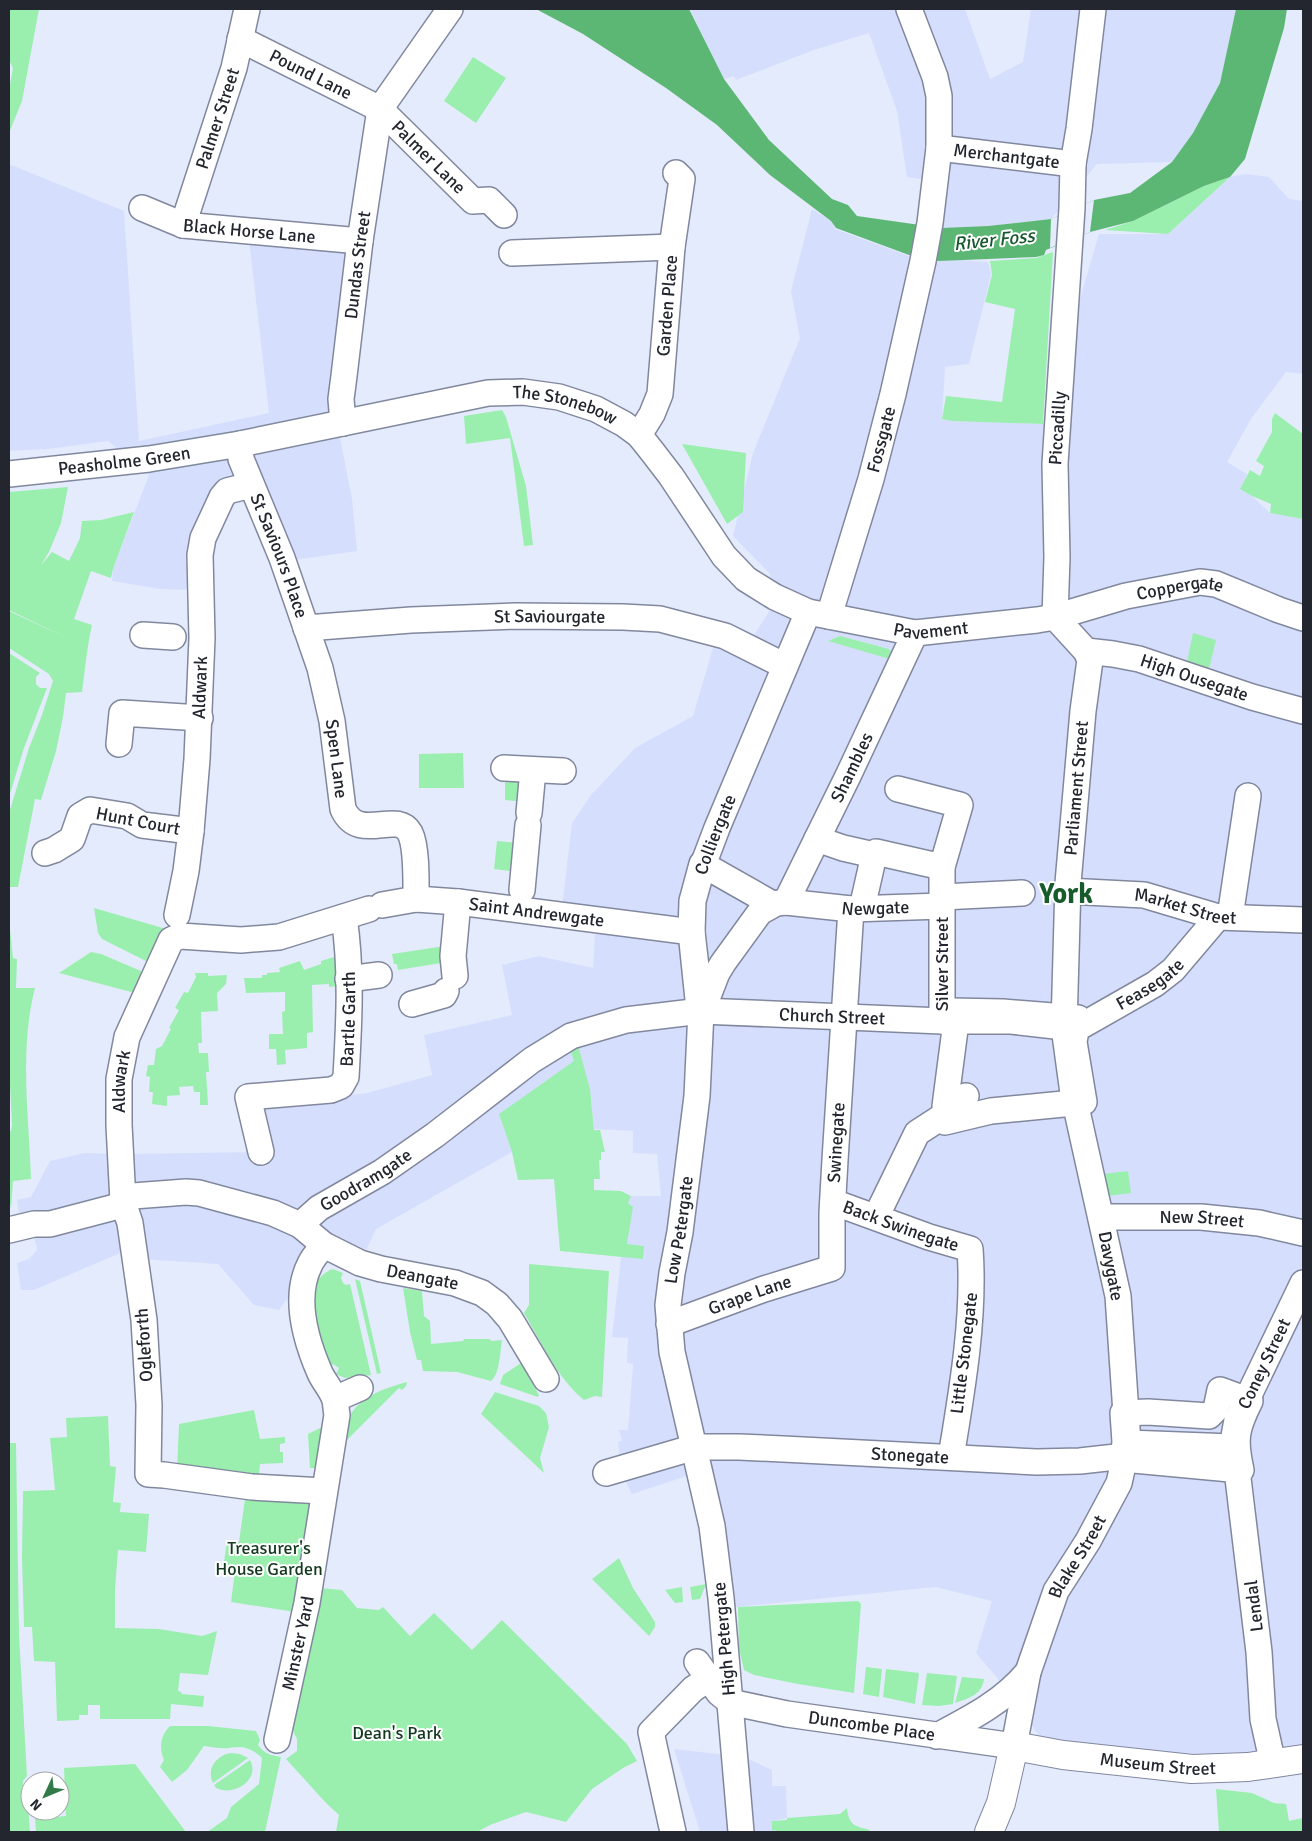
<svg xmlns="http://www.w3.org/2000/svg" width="1312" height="1841" font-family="Signika,sans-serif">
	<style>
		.built { fill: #d5dffd }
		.green { fill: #9befae }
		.water { fill: #5db774 }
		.pier { fill: #e4ebfd }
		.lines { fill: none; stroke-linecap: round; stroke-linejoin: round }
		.minor-casing { stroke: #81889e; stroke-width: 28 }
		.major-casing { stroke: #81889e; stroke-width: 30 }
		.minor { stroke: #fff; stroke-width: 25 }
		.major { stroke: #fff; stroke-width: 28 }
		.labels { text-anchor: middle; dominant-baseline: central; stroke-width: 4; stroke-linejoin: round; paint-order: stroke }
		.street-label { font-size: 18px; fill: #23262e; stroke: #fff }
		.park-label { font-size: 18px; fill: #14391f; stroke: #fff }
		.water-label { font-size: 19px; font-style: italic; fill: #18582d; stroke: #fff }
		.town-label { font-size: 28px; font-weight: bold; fill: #175b2d; stroke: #fff }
	</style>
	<rect width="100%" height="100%" fill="#e4ebfd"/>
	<g class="built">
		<path d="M693,9H965L990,79L1023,62L1031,9H1225L1236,10L1220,83L1193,133L1172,162L1097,164L1051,219L988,226L941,228V182L907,177L897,111L869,33L814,50L736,80L734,76L724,79L690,10Z"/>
		<path d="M9,164L124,211L139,441L269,413L248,231L355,236L335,412L352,499L357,551L287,561L264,496L225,499L194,590L160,589L112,581L113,569L149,475L108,441L48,449L9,451Z"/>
		<path d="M1246,174L1269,177L1289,199L1303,201V374L1286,372L1251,419L1227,462L1247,474L1241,489L1252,496L1270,513L1303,519V1747L1258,1755L1131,1753L1084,1749L1039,1736L1009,1692L976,1653L992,1601L935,1587L726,1608L699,1472L632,1494L622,1474L618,1442L622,1441L619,1430H628L633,1364L627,1363L628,1338L612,1337L621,1258L632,1207L628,1203L631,1196H661L657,1154L633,1153V1131L594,1129L590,1089L499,1114L512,1152L376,1229L364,1255L330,1240L279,1310L254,1305L218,1264L141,1259L125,1251L34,1290H21L17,1263L29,1259L37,1250L30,1219L20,1220L17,1200L31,1197L50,1161L84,1153L125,1154L256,1152L262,1103L299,1102L367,1093L432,1075L424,1035L512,1015L502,965L539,956L593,968L595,933L562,907L572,823L591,795L635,748L693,716L715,641L754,635L772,607L770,574L733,536L753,453L800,338L791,291L812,209L831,221L835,229L909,256L988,262L991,274L969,364L945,367L942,419L1043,424L1099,234H1168L1230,177Z"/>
		<path d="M674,1749L744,1757L772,1770V1786H786L787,1818L772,1821L774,1832H700Z"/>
	</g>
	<g class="green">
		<path d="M9,9H39L22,101L9,133V90L13,68L9,60Z"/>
		<path d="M473,57L506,78L476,123L444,101Z"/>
		<path d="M1230,177L1168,234L1105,230L1133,221L1204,186Z"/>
		<path d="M1053,252L1043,424L952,421L942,419L946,396L1002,402L1015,309L985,302L992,275L990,261L1036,258Z"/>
		<path d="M502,410L506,417L526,486L533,545L524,546L510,438L466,444L464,416Z"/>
		<path d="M1275,413L1303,434V519L1270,513L1271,504L1252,496L1240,489L1250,470L1260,476L1264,466L1256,461L1272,432V419Z"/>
		<path d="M682,444L746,453L743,512L727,524Z"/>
		<path d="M68,487L61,523L49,552L41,565L52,552L69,561L80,538L82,521L101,520L134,512L113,569L111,578L91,571L74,619L92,625C87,647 85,670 82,692L66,693L63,717L56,751L41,800L35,799L18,887H9V905V813L29,748L42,715L53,681L49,674L9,648V611L65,637L9,610V492Z"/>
		<path d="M1193,633L1216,640L1209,669L1187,662Z"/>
		<path d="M840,636L889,649L893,653V660L828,641Z"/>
		<path d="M9,653L40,673L36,677V684L40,688H47L24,748L9,797Z"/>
		<path d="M463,753L464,788H419V754Z"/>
		<path d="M505,778C523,780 521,787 524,802L505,800Z"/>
		<path d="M497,841L520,843L518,872L494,869Z"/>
		<path d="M94,908L163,928L150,960L146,961L102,939L98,933Z"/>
		<path d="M9,919L13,958L17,959L16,988H35C19,1050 29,1116 31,1179L13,1181L11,1208L9,1198V1131H11L12,1125L9,1065Z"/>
		<path d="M445,946L447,962L398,970L397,964H394L392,954Z"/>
		<path d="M91,952L101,954L141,971L143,975L135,993L59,973Z"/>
		<path d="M337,956V986L329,987V984L312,985L313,1032L307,1033V1048L285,1050L286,1064L277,1065L276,1049H269V1034H283L282,1012L285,1011V992L246,993L244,978H262V975H267V973L280,972L279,968L300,961L304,970L321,964V961Z"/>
		<path d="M195,973H208V976L227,975L226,984L217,993L218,1011L201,1012L202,1043H198L199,1053H208L209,1072H206L208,1105H200V1092H194L193,1086L179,1087L180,1095L167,1096V1106L152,1104L153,1092H149L150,1077L146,1076L148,1065H154L156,1049L162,1046L171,1029L169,1028L179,1010L175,1008L184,992L188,993L196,977Z"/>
		<path d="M578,1045L590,1089L594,1130H600L605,1152H601V1160H599L600,1179H594V1190L621,1191L631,1196L628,1203L633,1207L627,1244L644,1246L643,1259L560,1251L554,1179L518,1180L512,1152L499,1114L574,1061L569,1047Z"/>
		<path d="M1128,1171L1131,1193L1107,1196L1103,1174Z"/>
		<path d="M529,1264L609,1271L602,1397L595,1396L584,1400C557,1378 542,1343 524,1313L529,1305Z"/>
		<path d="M333,1269L343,1273L341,1278L343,1283L346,1285L350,1284L371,1375L345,1378L336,1374L339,1368L333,1364L328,1368C321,1342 295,1282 333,1269Z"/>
		<path d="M355,1279L360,1281L381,1373L377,1374Z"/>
		<path d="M403,1288L422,1291L424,1316L430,1321L431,1344L463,1341L464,1339H489L492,1341L502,1340C500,1352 500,1374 491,1381L457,1372L423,1371L421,1360H417L410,1332Z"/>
		<path d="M521,1363L539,1395L538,1397L500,1384L503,1375Z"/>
		<path d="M407,1382L406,1386L402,1390L399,1388L341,1446C343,1439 343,1430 346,1423C357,1397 382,1389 407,1382Z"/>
		<path d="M495,1392L539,1406L546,1413L549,1427L540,1458L544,1473L481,1414Z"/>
		<path d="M254,1410L260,1439L285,1437V1443L280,1444V1452H283V1463L260,1464L258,1483L177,1470L179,1424Z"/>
		<path d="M108,1416L110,1466L116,1467L113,1502L121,1503L120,1512L149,1514L146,1552L118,1550L115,1590V1628L159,1629L202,1636L217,1631L208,1675L180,1673L178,1691L181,1692L182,1694L204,1696L203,1707L171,1704L170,1719H100V1705H88V1715H79V1720L57,1721L55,1662L34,1661L32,1627H24L22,1558L23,1491L55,1490L50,1438L67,1437L66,1418Z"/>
		<path d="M328,1424L322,1468H310L308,1434Z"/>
		<path d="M9,1443H16L19,1635L27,1776L23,1781V1798L28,1805L30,1832H9Z"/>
		<path d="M246,1492L313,1497L295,1612L231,1602L235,1571L223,1569L227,1541L239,1542Z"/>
		<path d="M619,1558L633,1588L655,1622V1627L649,1636L592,1579Z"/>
		<path d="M706,1584L700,1599L692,1600L690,1587Z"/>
		<path d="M682,1587L683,1602L675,1603L665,1590Z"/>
		<path d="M320,1588L342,1590L357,1608L379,1610L383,1607L410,1636L434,1613L472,1650L502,1620L627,1744L637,1761L623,1768L592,1789L566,1822L526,1812L490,1825L477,1832H336L339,1815L326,1803L286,1759L297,1751V1739L290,1725Z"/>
		<path d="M858,1601L861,1604L854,1693L798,1684L754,1675L744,1670L739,1648L738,1607Z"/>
		<path d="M866,1667L882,1669L879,1697L863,1694Z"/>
		<path d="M886,1669L919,1673L915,1704L883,1697Z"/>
		<path d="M927,1673L957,1676L953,1704L939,1706L922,1705Z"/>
		<path d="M962,1677L984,1679C982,1695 969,1698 955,1703Z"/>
		<path d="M170,1726H208L256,1731L260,1740L258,1745C265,1754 270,1755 281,1757L265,1832H207L227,1818L231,1807L259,1784L262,1758C252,1748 242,1745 229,1748C222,1749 212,1747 204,1746L187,1770L172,1782L160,1767L164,1760C159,1748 160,1736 170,1726Z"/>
		<path d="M230,1753L240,1754L248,1758L213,1783C206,1769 216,1756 230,1753Z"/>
		<path d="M250,1760C261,1780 233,1797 216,1788L214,1785Z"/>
		<path d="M135,1764L186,1832H36L35,1819L66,1816L64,1768Z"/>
		<path d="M1216,1789L1252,1793L1274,1803L1286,1804L1289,1821L1303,1818V1832H1219Z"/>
		<path d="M847,1808C849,1825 854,1826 870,1830L867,1832H781L772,1830V1821L787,1820V1818L840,1814Z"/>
	</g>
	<path class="water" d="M536,9H689L724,79L769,140L832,199L848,205L857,216L941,228L988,226L1051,219L1094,200L1130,193L1172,162L1193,133L1220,83L1236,9H1287L1284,28L1245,159L1230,177L1204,186L1133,221L1090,232L1046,250L1044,255L1036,257L939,261L909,255L836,228L831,221L770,175L717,125L666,88L583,34Z"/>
	<path class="pier" d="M1094,200L1090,232L1050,248L1051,219Z"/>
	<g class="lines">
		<g class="minor-casing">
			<g id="minor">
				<path id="s1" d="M240,39L380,109L473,201L489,200L504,215"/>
				<path id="s2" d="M939,148L1073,164"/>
				<path id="s3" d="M142,208L183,225L360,241"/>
				<path id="s4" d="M183,225L234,68L247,9"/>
				<path d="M512,253L672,247"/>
				<path id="s5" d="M343,423L341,399L344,376L360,241L380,109L450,9"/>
				<path id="s6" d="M639,435L652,414L660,394L672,247L682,179L676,173"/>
				<path id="s7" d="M240,444L241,459L282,558L320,668L332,721L343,809C359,844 397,809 410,833C417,847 416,883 416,899"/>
				<path id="s8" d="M9,474L149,459L240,444L488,393L523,392L559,397L596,409L624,424L639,435L651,450L671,476L724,556L746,579L775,597L808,612L915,633L1037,620L1055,617L1126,596L1200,582L1216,584L1279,610L1303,618"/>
				<path id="s9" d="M829,616L871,479L893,394L923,261L930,223L939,148V96L935,77L909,9"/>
				<path id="s10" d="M1055,617L1057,557L1055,464L1072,208L1073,164L1079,129L1093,9"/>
				<path id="s11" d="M306,628L411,620L516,616L623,617L660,619L725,636L785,666"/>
				<path d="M143,635L173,637"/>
				<path id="s12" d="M1086,651L1113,654L1139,659L1252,697L1303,711"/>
				<path d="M119,744L122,713L200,718"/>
				<path d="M504,768L563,771"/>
				<path d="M898,789L960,805L942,867V1021"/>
				<path d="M529,813L533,770"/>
				<path d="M817,839L843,848L874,855L876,852L942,867"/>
				<path d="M45,853L54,850L72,839L80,816L90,810L127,816L142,825L191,831"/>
				<path d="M702,864L769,902L771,906L760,912L723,963L717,973L703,1009H699L691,932L692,901Z"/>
				<path d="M522,890L528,825"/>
				<path id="s13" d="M1067,891L1144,895L1218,917L1303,920"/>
				<path d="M942,897L1022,893"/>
				<path id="s14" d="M786,902L848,776L915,633"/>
				<path id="s15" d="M772,904L786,902L851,909L942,906"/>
				<path id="s16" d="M382,905L416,899L458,902L692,932"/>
				<path d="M862,908L874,855"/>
				<path id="s17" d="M177,915L186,871L191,831L197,759L202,638L200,555L203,538L222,497L227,491L251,485"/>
				<path d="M1230,917L1248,796"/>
				<path d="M455,976L453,956L458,902"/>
				<path d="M348,979L379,975"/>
				<path d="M412,1004L444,995L446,991"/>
				<path d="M951,1011L1003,1012L1078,1018L1074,1042L1084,1102L991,1111L945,1122V1106L956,1022Z"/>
				<path id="s18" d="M261,1152L248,1097L331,1090L341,1086L346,1077C349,1024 352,970 344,917"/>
				<path id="s19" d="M833,1202L929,1237L970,1249C975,1316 962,1391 951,1457"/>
				<path d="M876,1217L917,1133L954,1109L966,1096"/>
				<path id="s20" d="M1101,1217H1201L1259,1223L1303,1233"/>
				<path id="s21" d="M300,1225L319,1208L382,1172L435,1135L532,1060L571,1036L626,1020L701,1011L942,1021H1011L1064,1027L1083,1025L1155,984L1173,970L1218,917"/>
				<path id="s22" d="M9,1230L34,1224H50L115,1207L133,1196L186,1192L199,1193L273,1213L300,1225L324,1245L360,1263L381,1269L455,1283L482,1293L497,1304L510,1319L546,1379"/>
				<path id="s23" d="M669,1324L764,1289L832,1268V1213L835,1160L851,909"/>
				<path d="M1220,1390L1250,1401C1236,1429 1234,1439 1241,1470L1123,1459L1125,1442L1123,1413L1148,1412L1209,1416L1216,1409Z"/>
				<path d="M335,1399L360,1388"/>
				<path d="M1128,1443L1232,1447"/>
				<path id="s24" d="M606,1473L695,1447H739L783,1449L1037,1462L1080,1461L1125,1456"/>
				<path id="s25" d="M323,1491L252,1487L164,1475L148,1474L149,1405L144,1320L130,1223L123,1202L119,1125V1079L127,1037L171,940L180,936L241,940L279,937L369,909"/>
				<path id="s26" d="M697,1662L719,1693L730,1702L787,1714L1014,1746L1028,1672L1056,1591L1088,1541L1119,1483L1128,1443L1118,1296L1073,1093L1064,1027L1068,883L1083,711L1090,660L1086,651L1055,617"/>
				<path d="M937,1736C971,1718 1003,1702 1028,1672"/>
				<path id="s27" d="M277,1740L307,1603L337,1415C336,1410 336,1405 335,1400C332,1390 324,1382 320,1373C306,1341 293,1297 310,1264C313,1257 319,1251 324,1245"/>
				<path id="s28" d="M1273,1764L1263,1719L1259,1652L1237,1470L1232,1447L1237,1420L1303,1283"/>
				<path d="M673,1832L651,1732L693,1689L708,1679"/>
				<path id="s29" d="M741,1832L721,1598L712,1526L672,1352L668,1305L672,1273L680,1232L697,1096L701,1011L692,932L693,901L703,865L717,828L808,612"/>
			</g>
		</g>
		<g class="major-casing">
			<g id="major">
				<path id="s30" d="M989,1832L1001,1803L1014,1746L1063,1755L1192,1769L1248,1767L1303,1759"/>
			</g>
		</g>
		<use href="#minor" class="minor"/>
		<use href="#major" class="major"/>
	</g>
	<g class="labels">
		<g class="street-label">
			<text stroke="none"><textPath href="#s1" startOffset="79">Pound Lane</textPath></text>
			<text stroke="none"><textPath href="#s4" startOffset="112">Palmer Street</textPath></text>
			<text stroke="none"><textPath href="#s2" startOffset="68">Merchantgate</textPath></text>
			<text stroke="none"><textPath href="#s1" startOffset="225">Palmer Lane</textPath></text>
			<text stroke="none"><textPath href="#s3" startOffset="111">Black Horse Lane</textPath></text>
			<text stroke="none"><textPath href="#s5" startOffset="159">Dundas Street</textPath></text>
			<text stroke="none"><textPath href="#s6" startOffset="135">Garden Place</textPath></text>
			<text stroke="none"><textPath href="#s8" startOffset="565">The Stonebow</textPath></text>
			<text stroke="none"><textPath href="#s10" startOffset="189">Piccadilly</textPath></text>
			<text stroke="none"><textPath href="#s9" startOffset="184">Fossgate</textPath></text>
			<text stroke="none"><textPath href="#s8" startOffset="116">Peasholme Green</textPath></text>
			<text stroke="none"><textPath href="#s7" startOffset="119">St Saviours Place</textPath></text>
			<text stroke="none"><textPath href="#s8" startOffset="1276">Coppergate</textPath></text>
			<text stroke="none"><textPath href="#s11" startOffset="244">St Saviourgate</textPath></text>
			<text stroke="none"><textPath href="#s8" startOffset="1022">Pavement</textPath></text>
			<text stroke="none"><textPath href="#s12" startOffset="112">High Ousegate</textPath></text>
			<text stroke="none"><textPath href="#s17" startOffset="229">Aldwark</textPath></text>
			<text stroke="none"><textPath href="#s7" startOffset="331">Spen Lane</textPath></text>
			<text stroke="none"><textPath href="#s14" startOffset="150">Shambles</textPath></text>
			<text stroke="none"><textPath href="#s26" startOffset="1328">Parliament Street</textPath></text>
			<text transform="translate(138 821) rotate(11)">Hunt Court</text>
			<text stroke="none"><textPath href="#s29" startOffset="1010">Colliergate</textPath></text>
			<text stroke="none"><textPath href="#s13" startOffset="120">Market Street</textPath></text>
			<text stroke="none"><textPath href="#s15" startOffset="104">Newgate</textPath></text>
			<text stroke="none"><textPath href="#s16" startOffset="156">Saint Andrewgate</textPath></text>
			<text transform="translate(942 964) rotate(-90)">Silver Street</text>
			<text stroke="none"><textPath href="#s21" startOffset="925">Feasegate</textPath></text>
			<text stroke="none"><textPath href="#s21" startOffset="595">Church Street</textPath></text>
			<text stroke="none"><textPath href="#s18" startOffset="219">Bartle Garth</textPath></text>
			<text stroke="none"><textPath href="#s25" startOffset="571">Aldwark</textPath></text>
			<text stroke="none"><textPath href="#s23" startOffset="298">Swinegate</textPath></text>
			<text stroke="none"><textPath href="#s21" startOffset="80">Goodramgate</textPath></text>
			<text stroke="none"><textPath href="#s20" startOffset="101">New Street</textPath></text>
			<text stroke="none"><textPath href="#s19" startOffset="72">Back Swinegate</textPath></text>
			<text stroke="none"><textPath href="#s29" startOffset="609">Low Petergate</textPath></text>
			<text transform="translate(1111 1266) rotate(79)">Davygate</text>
			<text stroke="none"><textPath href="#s22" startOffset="438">Deangate</textPath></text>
			<text stroke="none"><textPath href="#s23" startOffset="86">Grape Lane</textPath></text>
			<text transform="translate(144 1345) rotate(-94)">Ogleforth</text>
			<text transform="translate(964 1353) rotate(-83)">Little Stonegate</text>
			<text stroke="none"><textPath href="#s28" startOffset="410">Coney Street</textPath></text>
			<text stroke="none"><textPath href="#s24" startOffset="308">Stonegate</textPath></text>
			<text stroke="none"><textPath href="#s26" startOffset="541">Blake Street</textPath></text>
			<text transform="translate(1254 1606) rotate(-97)">Lendal</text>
			<text transform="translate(724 1639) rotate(-95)">High Petergate</text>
			<text stroke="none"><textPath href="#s27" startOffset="99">Minster Yard</textPath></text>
			<text stroke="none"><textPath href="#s26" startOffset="196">Duncombe Place</textPath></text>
			<text stroke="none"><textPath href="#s30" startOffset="235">Museum Street</textPath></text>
		</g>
		<g class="park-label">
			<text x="269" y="1548">Treasurer's<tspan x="269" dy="21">House Garden</tspan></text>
			<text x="397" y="1733">Dean's Park</text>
		</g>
		<g class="water-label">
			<text transform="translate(994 240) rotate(-6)">River Foss</text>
		</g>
		<g class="town-label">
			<text x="1066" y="894">York</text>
		</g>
	</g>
	<rect width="1312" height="1841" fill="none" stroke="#23262e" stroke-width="20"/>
	<g transform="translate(45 1796) rotate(226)"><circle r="24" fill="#ffffff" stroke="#a7a8ab"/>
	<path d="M0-4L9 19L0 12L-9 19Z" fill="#327a47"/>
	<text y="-8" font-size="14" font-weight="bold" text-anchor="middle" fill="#23262e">N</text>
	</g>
</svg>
